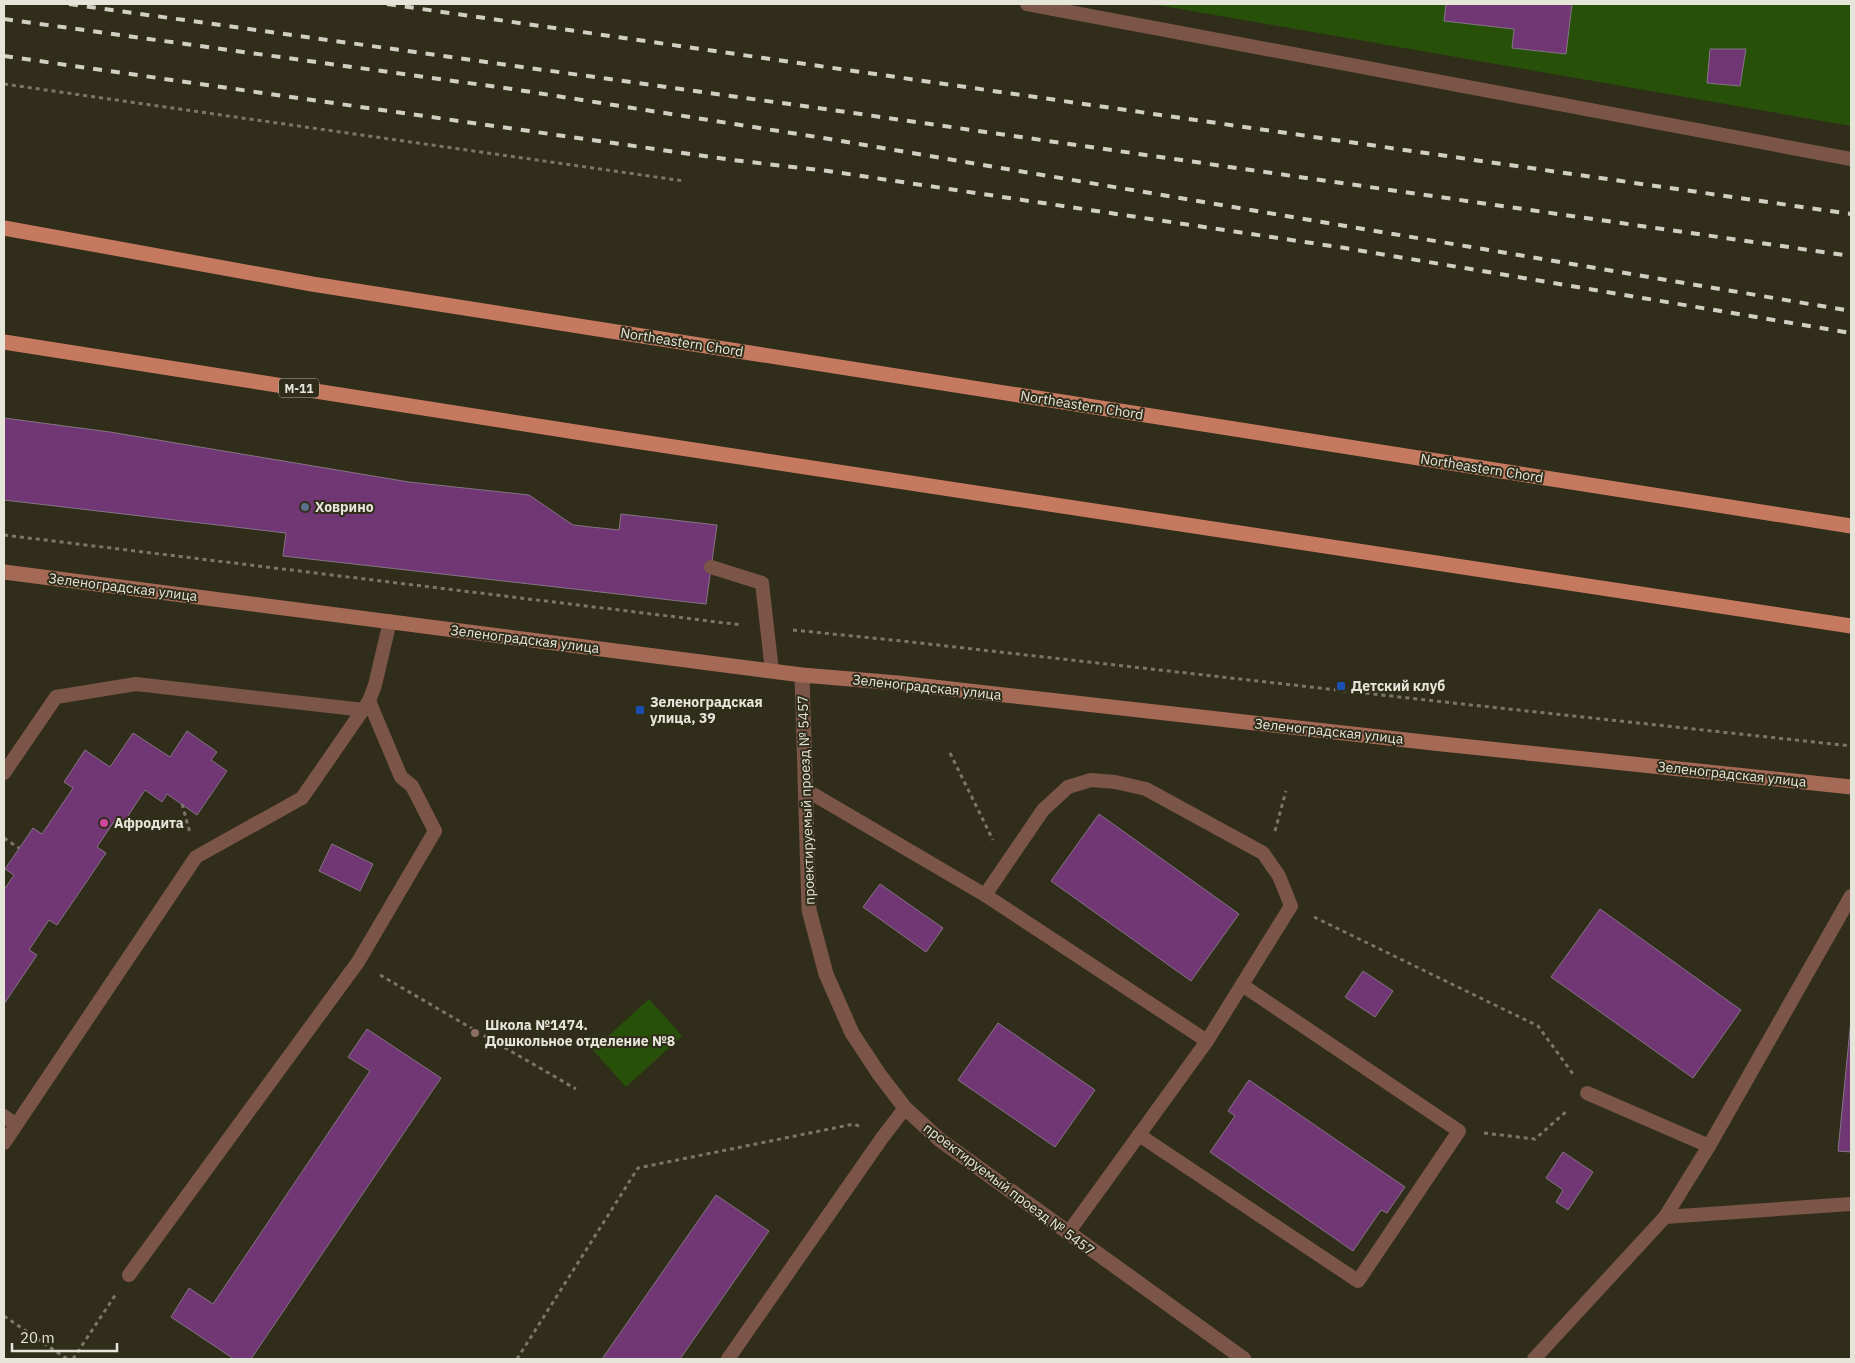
<svg xmlns="http://www.w3.org/2000/svg" width="1855" height="1363" font-family="'IBM Plex Sans',sans-serif">
	<style>
		.green { fill: #275109 }
		.building { fill: #713674; stroke: #847584 }
		.lines { fill: none; stroke-linecap: round; stroke-linejoin: round }
		.path { stroke: #7a7768; stroke-width: 3; stroke-dasharray: 4 4; stroke-linecap: butt }
		.lane { stroke: #7a5548; stroke-width: 14 }
		.street { stroke: #7a5548; stroke-width: 15 }
		.secondary { stroke: #a46a56; stroke-width: 15 }
		.primary { stroke: #c57a60; stroke-width: 15 }
		.rail { stroke: #d0cfc2; stroke-width: 4; stroke-dasharray: 9 9; stroke-linecap: butt }
		.service-dot { fill: #5c6f8a; stroke: #312d1b; stroke-width: 2 }
		.transit-dot { fill: #1a4fb4; stroke: #312d1b; stroke-width: 2 }
		.hotel-dot { fill: #d1479c; stroke: #312d1b; stroke-width: 2 }
		.education-dot { fill: #8d6e63; stroke: #312d1b; stroke-width: 2 }
		.labels { text-anchor: middle; dominant-baseline: central; stroke-width: 4; stroke-linejoin: round; paint-order: stroke }
		.shield { fill: #312d1b; stroke: #b0aea0; stroke-width: 1 }
		.shield-label { font-size: 12px; font-weight: bold; fill: #e6e5d9 }
		.street-label { font-size: 14px; fill: #e6e5d9; stroke: #312d1b }
		.poi-label { font-size: 14px; font-weight: bold; fill: #e6e5d9; stroke: #312d1b; text-anchor: start }
	</style>
	<rect width="100%" height="100%" fill="#312d1b"/>
	<g class="green">
		<path d="M1152,4H1851V126Z"/>
		<path d="M649,999L682,1036L626,1087L593,1050Z"/>
	</g>
	<g class="building">
		<path d="M1446,4H1572L1566,54L1512,48L1514,29L1444,21Z"/>
		<path d="M1710,49H1746L1740,86L1707,83Z"/>
		<path d="M4,418L110,432L409,482L529,495L573,525L619,530L621,514L717,525L706,604L283,556L286,533L4,500Z"/>
		<path d="M187,731L217,752L211,760L227,771L197,815L167,794L162,802L145,790L124,822L117,817L97,847L106,853L57,925L49,920L29,950L37,955L4,1004V890L14,875L5,869L33,828L42,834L73,788L64,782L85,750L110,767L133,733L170,757Z"/>
		<path d="M1099,814L1239,914L1191,981L1051,881Z"/>
		<path d="M332,844L373,864L360,891L319,871Z"/>
		<path d="M880,884L943,928L926,952L863,907Z"/>
		<path d="M1600,909L1741,1010L1693,1078L1551,977Z"/>
		<path d="M1363,971L1393,991L1375,1017L1345,997Z"/>
		<path d="M1851,1019V1152L1838,1151Z"/>
		<path d="M998,1023L1095,1090L1055,1147L958,1080Z"/>
		<path d="M367,1029L441,1078L251,1359H234L171,1317L189,1288L213,1304L370,1071L348,1057Z"/>
		<path d="M1249,1080L1405,1187L1387,1213L1381,1210L1353,1251L1210,1152L1235,1116L1228,1111Z"/>
		<path d="M1563,1152L1593,1172L1568,1210L1556,1202L1563,1190L1546,1178Z"/>
		<path d="M716,1195L769,1231L680,1359H602Z"/>
	</g>
	<g class="lines">
		<g class="path">
			<path d="M4,84L684,181"/>
			<path d="M4,535L742,625"/>
			<path d="M793,630L902,641L1444,702L1851,746"/>
			<path d="M950,753L993,840"/>
			<path d="M182,804L190,833"/>
			<path d="M1275,831L1286,791"/>
			<path d="M4,838L19,848"/>
			<path d="M1314,917L1538,1026L1573,1074"/>
			<path d="M380,975L576,1089"/>
			<path d="M1484,1133L1535,1139L1568,1110"/>
			<path d="M4,1316L67,1359"/>
			<path d="M73,1359L116,1294"/>
			<path d="M517,1359L638,1168L854,1124L861,1127"/>
		</g>
		<g class="lane">
			<path d="M1027,4L1851,159"/>
			<path d="M711,567L762,583L772,671"/>
			<path d="M4,773L56,697L136,684L364,710"/>
			<path d="M806,790L985,895L1043,810L1068,787L1091,780L1115,782L1146,789L1263,853L1279,876L1291,906L1207,1041L1068,1233"/>
			<path d="M985,895L1207,1041"/>
			<path d="M1851,896L1709,1146L1665,1217L1851,1204"/>
			<path d="M1587,1093L1709,1146"/>
			<path d="M4,1116L16,1125"/>
			<path d="M1139,1135L1358,1281L1459,1131L1242,985"/>
			<path d="M4,1143L196,857L302,798L369,701L375,685L390,621"/>
			<path d="M129,1275L358,962L435,831L412,786L401,777L369,701"/>
			<path d="M728,1359L882,1138L905,1108"/>
			<path d="M1534,1359L1665,1217"/>
		</g>
		<path class="street" d="M802,675L809,910L826,974L852,1033L879,1074L905,1108L940,1140L1244,1359"/>
		<path class="secondary" d="M4,572L802,675L898,683L1442,744L1851,787"/>
		<g class="primary">
			<path d="M4,228L312,284L1851,526"/>
			<path d="M4,342L595,435L1851,626"/>
		</g>
		<g class="rail">
			<path d="M69,4L839,111L1851,256"/>
			<path d="M387,4L1851,214"/>
			<path d="M4,19L512,89L817,137L1851,311"/>
			<path d="M4,56L732,160L828,171L1345,248L1851,333"/>
		</g>
	</g>
	<circle class="service-dot" cx="305" cy="507" r="5"/>
	<g class="transit-dot">
		<rect x="1336" y="681" width="10" height="10" rx="2.5"/>
		<rect x="635" y="705" width="10" height="10" rx="2.5"/>
	</g>
	<circle class="hotel-dot" cx="104" cy="823" r="5"/>
	<circle class="education-dot" cx="475" cy="1033" r="5"/>
	<g class="labels">
		<rect class="shield" x="279" y="378.5" width="40" height="19" rx="4"/>
		<g class="shield-label">
			<text x="299" y="388">М-11</text>
		</g>
		<g class="street-label">
			<text transform="translate(682 342) rotate(9)">Northeastern Chord</text>
			<text transform="translate(1082 405) rotate(9)">Northeastern Chord</text>
			<text transform="translate(1482 468) rotate(9)">Northeastern Chord</text>
			<text transform="translate(123 587) rotate(7)">Зеленоградская улица</text>
			<text transform="translate(525 639) rotate(7)">Зеленоградская улица</text>
			<text transform="translate(927 687) rotate(6)">Зеленоградская улица</text>
			<text transform="translate(1329 731) rotate(6)">Зеленоградская улица</text>
			<text transform="translate(1732 774) rotate(6)">Зеленоградская улица</text>
			<text transform="translate(806 800) rotate(-92)">проектируемый проезд № 5457</text>
			<text transform="translate(1009 1189) rotate(37)">проектируемый проезд № 5457</text>
		</g>
		<g class="poi-label">
			<text x="315" y="507">Ховрино</text>
			<text x="1351" y="686">Детский клуб</text>
			<text x="650" y="702">Зеленоградская<tspan x="650" dy="16">улица, 39</tspan></text>
			<text x="114" y="823">Афродита</text>
			<text x="485" y="1025">Школа №1474.<tspan x="485" dy="16">Дошкольное отделение №8</tspan></text>
		</g>
	</g>
	<rect width="1855" height="1363" fill="none" stroke="#e6e5d9" stroke-width="10"/>
	<path d="M12 1343v8h105v-8" fill="none" stroke="#e6e5d9" stroke-width="2.5"/>
	<text x="20" y="1343" font-size="15" fill="#e6e5d9" stroke="#312d1b" stroke-width="4" paint-order="stroke">20 m</text>
</svg>
